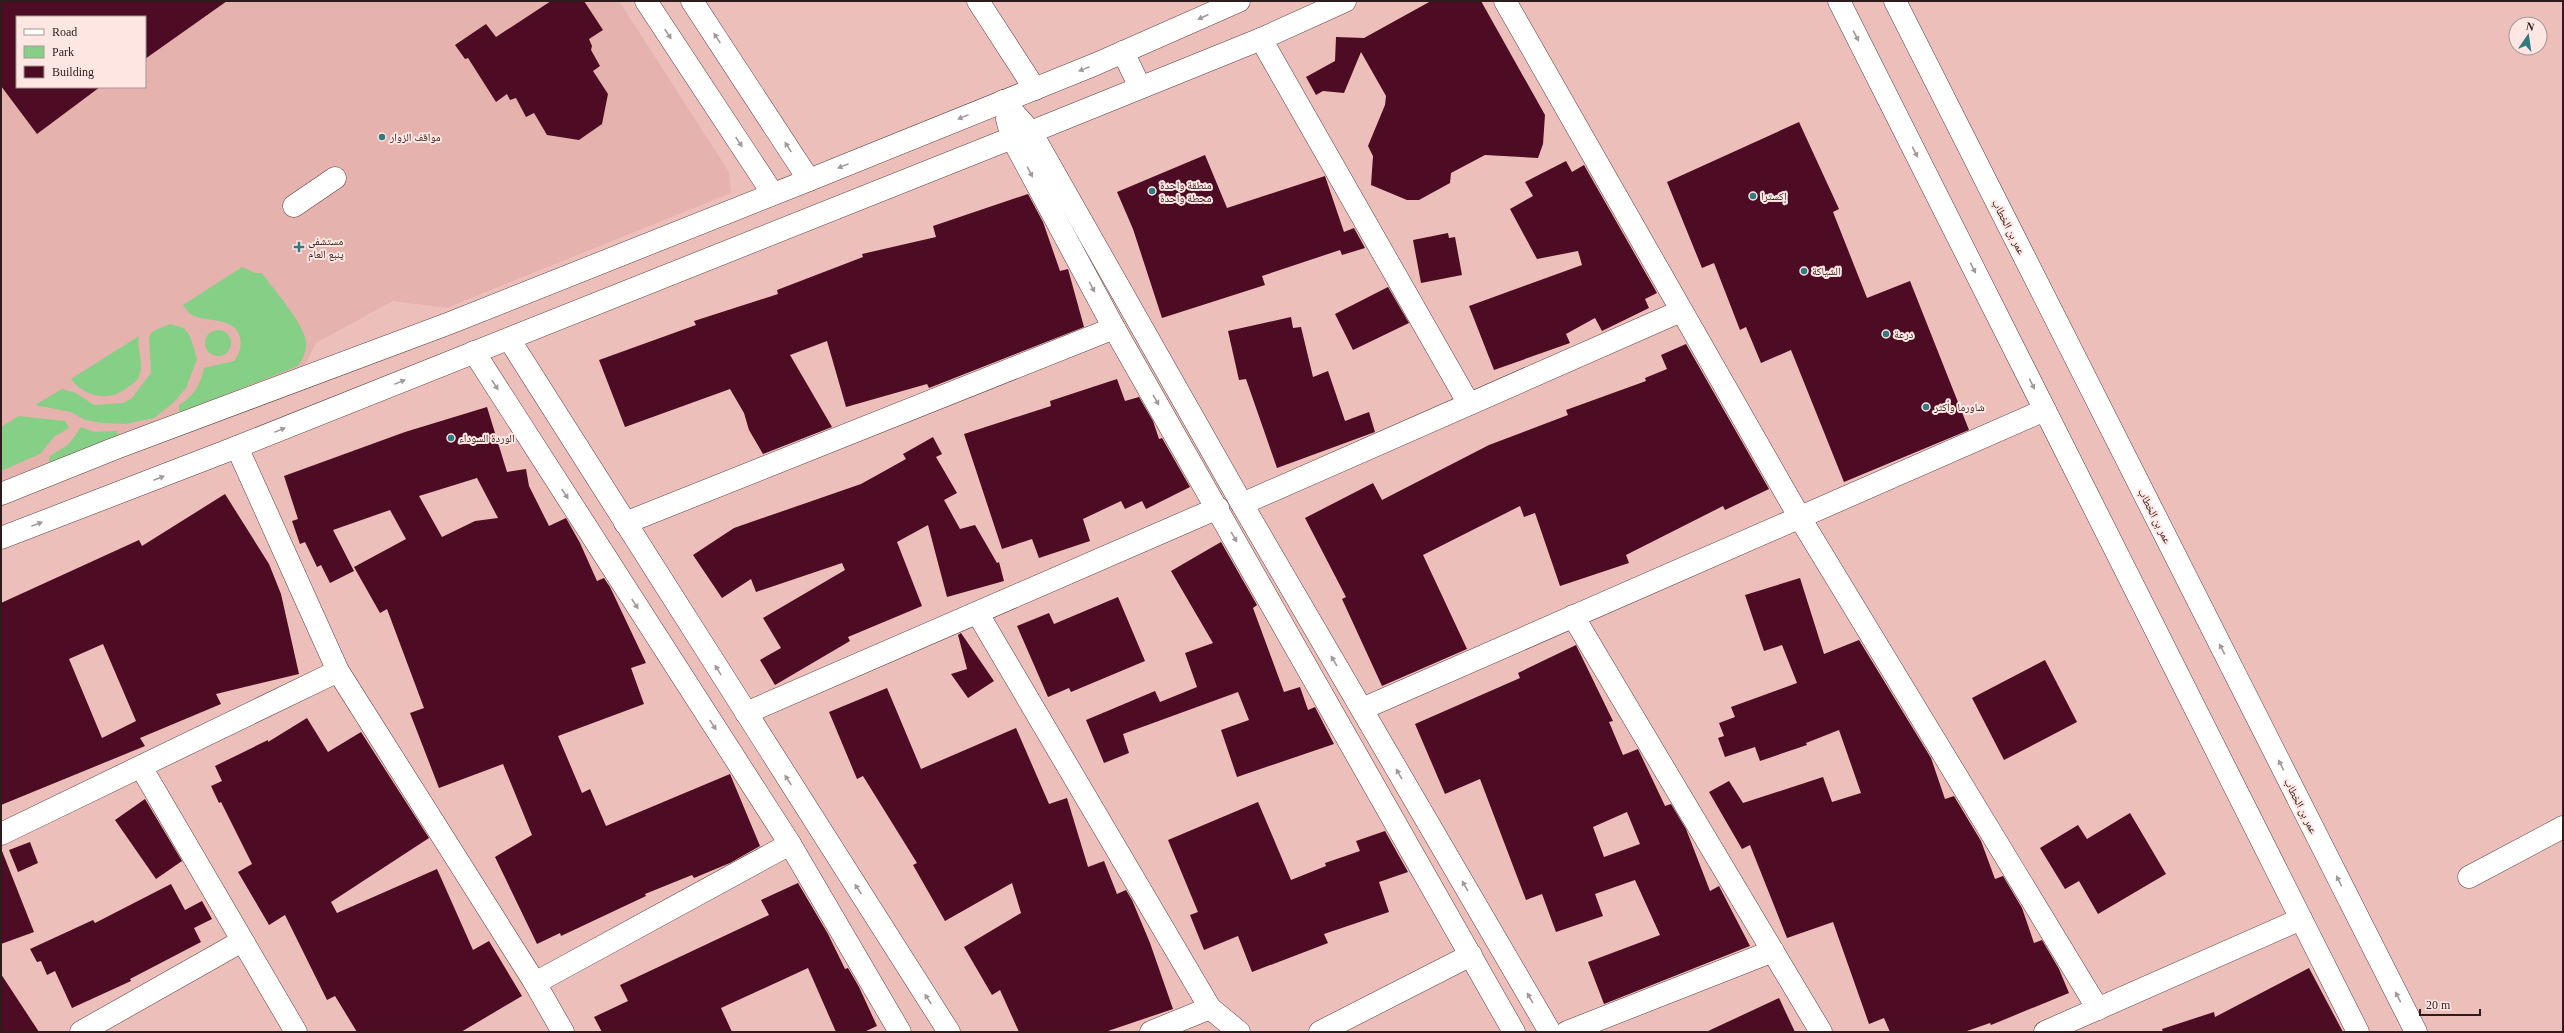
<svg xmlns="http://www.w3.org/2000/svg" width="2564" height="1033" font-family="'Times New Roman','Noto Naskh Arabic',serif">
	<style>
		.built { fill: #e6b2ad; fill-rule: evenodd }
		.green { fill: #86cf86 }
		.building { fill: #4d0b24; fill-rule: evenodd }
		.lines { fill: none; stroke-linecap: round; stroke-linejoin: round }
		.minor-casing { stroke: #643f3c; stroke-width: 23 }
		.tertiary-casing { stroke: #643f3c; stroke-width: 23 }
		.secondary-casing { stroke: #643f3c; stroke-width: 23 }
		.minor { stroke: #fff; stroke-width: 22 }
		.tertiary { stroke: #fff; stroke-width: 22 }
		.secondary { stroke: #fff; stroke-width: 22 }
		.oneway { fill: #a09998 }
		.poi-dot { fill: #317a81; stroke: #fee6e3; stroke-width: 1.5 }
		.labels { text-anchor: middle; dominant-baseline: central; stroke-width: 4; stroke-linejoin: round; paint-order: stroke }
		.poi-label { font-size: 11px; fill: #2d1c1b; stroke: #fee6e3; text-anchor: start }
		.street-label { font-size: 11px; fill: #2d1c1b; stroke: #fee6e3 }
	</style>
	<rect width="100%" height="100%" fill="#ecbfbb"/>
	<path class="built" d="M1,1H619L729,172L731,193L446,308L393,301L316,343L302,370L1,487ZM17,17H145V87H17Z"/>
	<g class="green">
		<path d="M242,267L255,273H262C273,289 304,323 306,342C307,351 303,358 298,366L179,413V405C194,396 201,384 204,368L234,361C239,354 242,346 240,337C234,316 208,323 192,315C188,313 186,309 183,305Z"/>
		<path d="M170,324L184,328L190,336L197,359L186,388L173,403L154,418L125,424L102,423L85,420L71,412L35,405L62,389L76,393L94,405L123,403L132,398L151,373L149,337L153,331Z"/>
		<circle cx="218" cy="343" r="13"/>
		<path d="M139,336C136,349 145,364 139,376C138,380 132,385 128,387C111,402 85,398 71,379Z"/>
		<path d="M19,416L65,421L69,428L54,437L40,454L1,471V427Z"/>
		<path d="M81,427L94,432L117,431L118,437L52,464L49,460L50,456L69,444Z"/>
	</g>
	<g class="building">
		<path d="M1,1H227L145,59V17H17V87H100L37,134L1,86Z"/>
		<path d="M551,1H584L603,30L589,39L592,46L591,50L600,66L593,71L608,94L602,124L579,140L547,135L534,113L526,117L516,98L510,100L507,94L496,102L468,58L465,59L455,45L486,24L496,37Z"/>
		<path d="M1431,1H1481L1545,115L1543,144L1538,158L1485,155L1451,173L1450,183L1419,200H1407L1371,185L1373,156L1368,146L1385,105L1386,96L1361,52L1344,93L1323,91L1316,95L1306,77L1335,61L1336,37L1364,38Z"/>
		<path d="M1799,122L1839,209L1833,212L1867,298L1910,281L1969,430L1844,482L1791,350L1761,363L1746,327L1740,330L1714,263L1702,268L1667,182Z"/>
		<path d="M1205,155L1227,208L1325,176L1344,232L1354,228L1365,248L1342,255L1340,250L1262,276L1265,285L1162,318L1133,229L1117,192Z"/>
		<path d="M1566,161L1572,172L1584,165L1657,293L1645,299L1649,308L1602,331L1595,318L1566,334L1570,343L1494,370L1469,306L1582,265L1578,251L1537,259L1510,209L1533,196L1525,182Z"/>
		<path d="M1028,194L1043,222L1060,271L1068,269L1084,327L929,388L927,384L846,407L827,341L790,355L832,427L763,454L749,430L744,413L730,389L625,427L599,360L696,325L694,321L778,294L777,290L863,257L862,254L936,237L933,226Z"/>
		<path d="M1448,233L1449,238L1455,237L1462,275L1421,283L1413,240Z"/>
		<path d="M1388,287L1409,323L1353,350L1335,314Z"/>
		<path d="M1291,317L1293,328L1301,327L1313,377L1328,371L1345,421L1369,412L1375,432L1277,468L1246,379L1239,380L1228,331Z"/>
		<path d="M1686,344L1769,489L1725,510L1723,506L1626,555L1629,563L1560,586L1535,513L1524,517L1520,506L1423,555L1467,649L1382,686L1342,599L1346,597L1305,518L1373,483L1382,500L1489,445L1568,415L1566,410L1646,381L1645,378L1667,369L1661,355Z"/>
		<path d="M1117,379L1125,401L1139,397L1153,421L1159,439L1162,438L1190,487L1146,509L1142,501L1125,509L1121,501L1083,519L1090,541L1039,558L1032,539L1002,549L964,434L1051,406L1050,401Z"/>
		<path d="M487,407L507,472L526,469L529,486L549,526L566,518L580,543L597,581L604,578L610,587L646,663L631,668L644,704L558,736L582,793L590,789L606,826L730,774L760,846L730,863L694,878L692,875L645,894L646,896L561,936L560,933L537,944L495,857L532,835L503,764L439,788L410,713L424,708L387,609L380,613L354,567L406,539L390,510L333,530L354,571L330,583L321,565L317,567L305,542L300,544L292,521L298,519L284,476L405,432ZM477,478L498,518L475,521L442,537L419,496Z"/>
		<path d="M933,437L942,454L936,457L957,493L944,500L960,529L975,525L997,563L999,562L1004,581L947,597L928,525L897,542L922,606L848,637L850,641L775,685L760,660L781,648L763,618L845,570L842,563L756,592L751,579L722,598L693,555L734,528L861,484L906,459L903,454Z"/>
		<path d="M225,494L269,564L281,594L299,674L216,694L221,704L140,738L145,746L1,805V603L139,540L142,546ZM103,644L136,721L102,738L69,659Z"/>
		<path d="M1221,542L1257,605L1253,608L1284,692L1300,687L1308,710L1315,707L1334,744L1237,777L1221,730L1249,720L1238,692L1123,734L1129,753L1104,763L1086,720L1155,691L1160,702L1197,687L1185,653L1213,643L1171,571Z"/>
		<path d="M1800,578L1824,654L1859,640L1931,758L1945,799L1954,796L1981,841L1995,879L2003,876L2022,908L2034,943L2042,940L2059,969L2069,993L1991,1025L1990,1023L1964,1032H1890L1884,1018L1869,1024L1833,922L1787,938L1750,845L1742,849L1709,792L1729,781L1743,803L1823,777L1832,802L1861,793L1839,730L1806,743L1807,745L1760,761L1755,747L1725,757L1718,738L1724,736L1719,723L1735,717L1731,707L1797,683L1782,645L1764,651L1745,595Z"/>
		<path d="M1118,597L1145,661L1071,692L1069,688L1048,697L1017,626L1049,613L1054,624Z"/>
		<path d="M961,633L994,681L968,698L951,674L967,669L958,635Z"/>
		<path d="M1576,645L1613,721L1609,722L1623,755L1638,749L1665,806L1671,804L1686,829L1710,891L1719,886L1750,946L1604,1004L1588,962L1660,935L1635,880L1595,894L1603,916L1556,932L1542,894L1526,900L1480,779L1445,794L1415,724L1520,678L1518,673ZM1627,812L1640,844L1604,857L1593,827Z"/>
		<path d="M2045,660L2077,722L2004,760L1972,698Z"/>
		<path d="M887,688L921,769L1016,728L1049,804L1067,798L1088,867L1104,861L1117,894L1126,890L1132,900L1150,943L1173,1009L1105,1032H1019L1000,990L992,995L964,947L1021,913L1012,883L945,921L913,865L917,863L863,776L857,779L829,712Z"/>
		<path d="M307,718L328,752L361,732L429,838L331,902L337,913L437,869L473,950L489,941L522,996L461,1032H357L335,996L327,1000L285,915L269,925L238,872L252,864L221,802L219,803L211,786L222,781L215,766L268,740V742Z"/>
		<path d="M145,799L182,861L156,879L115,820Z"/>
		<path d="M1258,802L1291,880L1326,866L1325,863L1360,851L1356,841L1385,831L1408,872L1379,882L1389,912L1324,934L1328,943L1252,972L1238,936L1204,950L1190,915L1198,912L1168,840Z"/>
		<path d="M2130,813L2166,874L2098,914L2079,881L2065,889L2040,848L2078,825L2087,839Z"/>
		<path d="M30,842L38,863L18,872L9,850Z"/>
		<path d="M2,851L34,932L1,944V852Z"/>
		<path d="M798,883L828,934L845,969L848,968L859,987L877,1026L864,1032H836L808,968L721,1008L732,1032H602L594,1017L628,1001L620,985L769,915L761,900Z"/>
		<path d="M171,884L185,910L202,901L212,919L194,928L201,942L130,979L131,981L72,1008L55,971L47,975L41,961L37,962L30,949L93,920L95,923Z"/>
		<path d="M2309,968L2343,1032H2163L2162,1029L2214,1012L2215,1017Z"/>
		<path d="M1,974L39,1032H1Z"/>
		<path d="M1779,998L1795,1032H1706Z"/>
	</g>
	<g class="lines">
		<g class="minor-casing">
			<g id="minor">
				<path d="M646,1L773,194"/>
				<path d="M692,1L809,180"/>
				<path d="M978,1L1035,89"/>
				<path d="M1505,1L1800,518L2098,1009"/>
				<path d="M1261,39L1469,404"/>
				<path d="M1003,101L1031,132L1242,504L1550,1032"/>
				<path d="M1007,119L1012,138L1114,328L1514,1032"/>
				<path d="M294,206L335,178"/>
				<path d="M509,339L949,1032"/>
				<path d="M474,352L790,844L900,1032"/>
				<path d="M237,447L338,671L535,983L563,1032"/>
				<path d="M1242,504L1681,311"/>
				<path d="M625,523L1114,328"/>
				<path d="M978,614L1210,1008L1151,1032"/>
				<path d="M1573,616L1821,1032"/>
				<path d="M1362,709L2045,410"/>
				<path d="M746,713L1218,508"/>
				<path d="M141,767L296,1032"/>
				<path d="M1,834L338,671"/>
				<path d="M2469,877L2563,827"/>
				<path d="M535,983L790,844"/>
				<path d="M1210,1008L1239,1032"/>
				<path d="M81,1032L242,941"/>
				<path d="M1320,1032L1471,955"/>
				<path d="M1567,1032L1773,951"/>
				<path d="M2045,1032L2301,919"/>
			</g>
		</g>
		<g class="tertiary-casing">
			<g id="tertiary">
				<path d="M1839,1L2358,1032"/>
				<path d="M1895,1L2416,1032"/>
			</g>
		</g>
		<g class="secondary-casing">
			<g id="secondary">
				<path d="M1123,52L1140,87"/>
				<path d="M1,494L116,448L450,323L809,180L1096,64L1239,1"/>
				<path d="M1,538L237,447L1012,138L1031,132L1261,39L1345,1"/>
			</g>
		</g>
		<use href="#minor" class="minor"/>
		<use href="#tertiary" class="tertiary"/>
		<use href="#secondary" class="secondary"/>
	</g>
	<defs><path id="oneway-solid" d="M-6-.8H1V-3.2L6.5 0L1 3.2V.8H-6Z"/></defs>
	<g class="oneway">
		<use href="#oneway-solid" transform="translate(1203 17) rotate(156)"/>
		<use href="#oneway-solid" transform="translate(668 34) rotate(57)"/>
		<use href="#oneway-solid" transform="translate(1856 36) rotate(63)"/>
		<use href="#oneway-solid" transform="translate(717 38) rotate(-123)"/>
		<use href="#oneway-solid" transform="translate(1084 69) rotate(158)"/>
		<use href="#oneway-solid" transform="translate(963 117) rotate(158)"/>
		<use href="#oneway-solid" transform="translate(739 142) rotate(57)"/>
		<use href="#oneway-solid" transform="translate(788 147) rotate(-123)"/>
		<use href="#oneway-solid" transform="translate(1915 152) rotate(63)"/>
		<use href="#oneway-solid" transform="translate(843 166) rotate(158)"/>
		<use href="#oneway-solid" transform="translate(1030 172) rotate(62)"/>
		<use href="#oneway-solid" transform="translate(1973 268) rotate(63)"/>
		<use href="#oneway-solid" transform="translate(1092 287) rotate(62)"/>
		<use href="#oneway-solid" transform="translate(400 382) rotate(-22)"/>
		<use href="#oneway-solid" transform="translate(2032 384) rotate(63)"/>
		<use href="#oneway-solid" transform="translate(495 385) rotate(57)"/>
		<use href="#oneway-solid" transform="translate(1156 400) rotate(60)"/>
		<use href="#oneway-solid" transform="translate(280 430) rotate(-22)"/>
		<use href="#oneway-solid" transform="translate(159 478) rotate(-21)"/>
		<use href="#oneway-solid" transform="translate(565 494) rotate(57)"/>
		<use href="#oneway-solid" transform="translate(37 524) rotate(-21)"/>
		<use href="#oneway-solid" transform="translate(1234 537) rotate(60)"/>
		<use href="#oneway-solid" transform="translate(635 604) rotate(57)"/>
		<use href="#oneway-solid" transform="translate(2222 649) rotate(-117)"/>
		<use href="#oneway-solid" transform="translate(1334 661) rotate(-120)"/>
		<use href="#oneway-solid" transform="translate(718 670) rotate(-122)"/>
		<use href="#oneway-solid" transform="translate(713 725) rotate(57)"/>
		<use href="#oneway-solid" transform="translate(2281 765) rotate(-117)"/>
		<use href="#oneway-solid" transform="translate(1399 774) rotate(-120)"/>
		<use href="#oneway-solid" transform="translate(788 780) rotate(-123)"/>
		<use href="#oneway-solid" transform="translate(2339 881) rotate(-117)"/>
		<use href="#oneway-solid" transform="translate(1465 886) rotate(-120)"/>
		<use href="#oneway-solid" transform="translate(858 889) rotate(-123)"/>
		<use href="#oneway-solid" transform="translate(2398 997) rotate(-117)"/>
		<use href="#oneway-solid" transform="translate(1530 998) rotate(-120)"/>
		<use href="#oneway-solid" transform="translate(928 999) rotate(-123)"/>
	</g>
	<g class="poi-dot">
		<circle cx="382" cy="137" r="4"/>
		<circle cx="1152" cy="191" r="4"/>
		<circle cx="1753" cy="196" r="4"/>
		<path d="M297 241h4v4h4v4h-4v4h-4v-4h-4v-4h4z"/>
		<circle cx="1804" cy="271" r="4"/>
		<circle cx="1886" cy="334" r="4"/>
		<circle cx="1926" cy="407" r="4"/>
		<circle cx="451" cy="438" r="4"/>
	</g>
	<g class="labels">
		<g class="poi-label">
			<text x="390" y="137">مواقف الزوار</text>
			<text x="1160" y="185">منطقة واحدة<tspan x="1160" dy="13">محطة واحدة</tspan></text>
			<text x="1761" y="196">إكسترا</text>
			<text x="308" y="241">مستشفى<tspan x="308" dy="13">ينبع العام</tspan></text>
			<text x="1812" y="271">الشياكة</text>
			<text x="1894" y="334">درعة</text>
			<text x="1934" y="407">شاورما وأكثر</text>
			<text x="459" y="438">الوردة السوداء</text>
		</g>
		<g class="street-label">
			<text transform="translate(2009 227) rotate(63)">عمر بن الخطاب</text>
			<text transform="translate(2155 516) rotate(63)">عمر بن الخطاب</text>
			<text transform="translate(2301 806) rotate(63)">عمر بن الخطاب</text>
		</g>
	</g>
	<rect width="2564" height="1033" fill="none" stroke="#2d1c1b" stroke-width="4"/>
	<rect x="16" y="16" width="130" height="72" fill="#fee6e3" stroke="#aa9593"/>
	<rect x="24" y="29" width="20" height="6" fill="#ffffff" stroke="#aa9593"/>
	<text x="52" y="36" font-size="12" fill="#2d1c1b">Road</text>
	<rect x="24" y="46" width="20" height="12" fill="#86cf86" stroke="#aa9593"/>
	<text x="52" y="56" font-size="12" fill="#2d1c1b">Park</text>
	<rect x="24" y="66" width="20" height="12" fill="#4d0b24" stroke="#aa9593"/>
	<text x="52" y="76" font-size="12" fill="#2d1c1b">Building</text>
	<g transform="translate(2528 36) rotate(13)"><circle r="19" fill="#fee6e3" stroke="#aa9593"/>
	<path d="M0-3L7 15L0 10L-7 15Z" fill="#317a81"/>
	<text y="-6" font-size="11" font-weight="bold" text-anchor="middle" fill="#2d1c1b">N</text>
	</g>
	<path d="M2420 1009v6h60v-6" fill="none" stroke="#2d1c1b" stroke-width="2"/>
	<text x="2426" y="1009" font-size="12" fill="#2d1c1b" stroke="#fee6e3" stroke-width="3" paint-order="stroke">20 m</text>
</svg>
